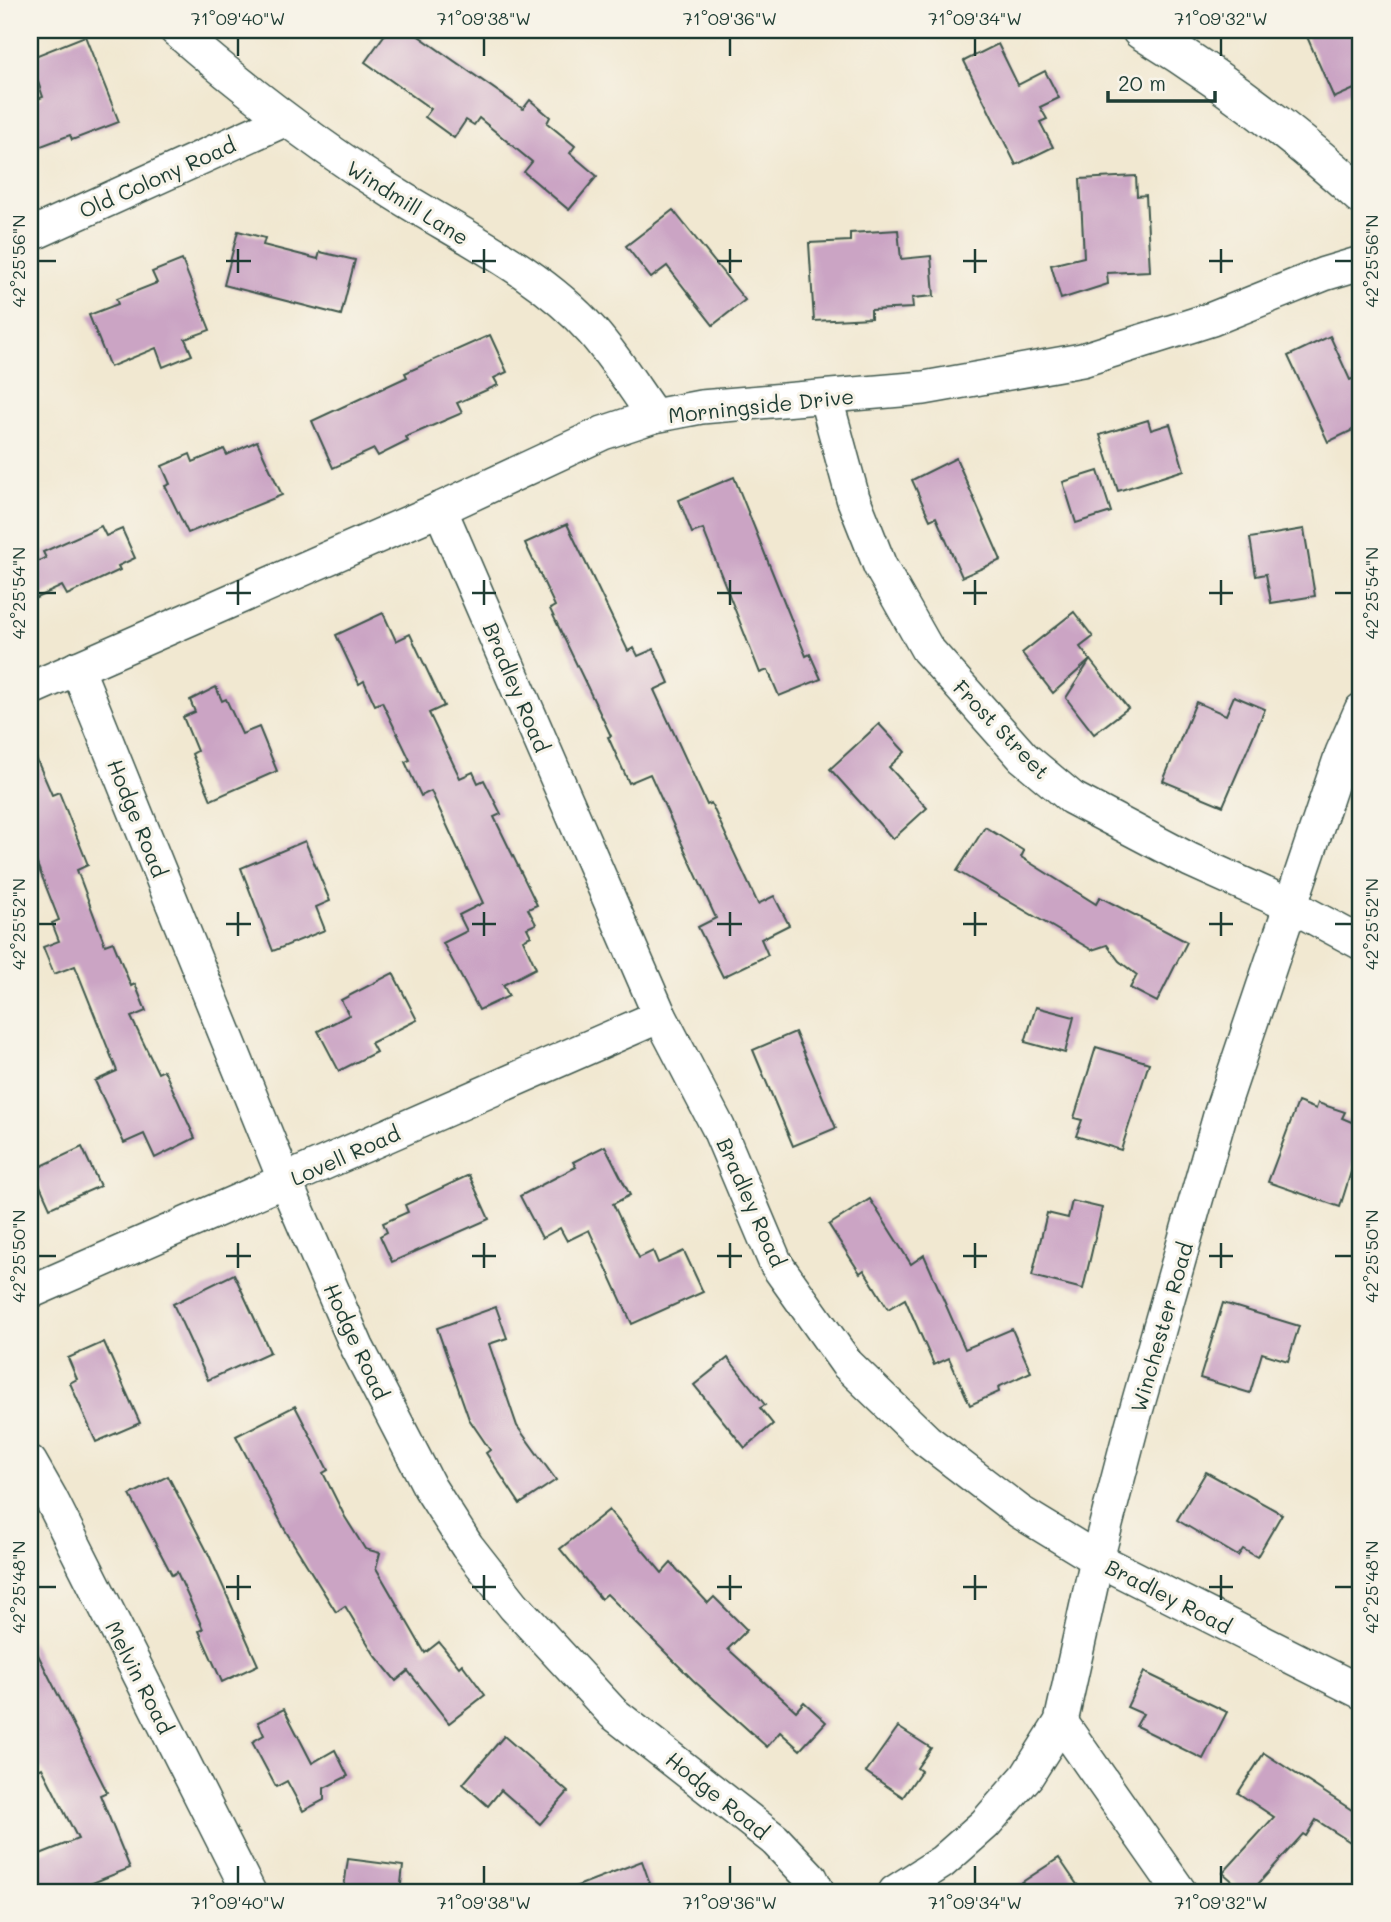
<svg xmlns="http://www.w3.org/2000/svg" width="1391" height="1922" font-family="Mali,sans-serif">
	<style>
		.building { fill: #cba4c4 }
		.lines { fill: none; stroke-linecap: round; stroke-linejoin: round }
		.street-casing { stroke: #3e574c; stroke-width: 36 }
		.secondary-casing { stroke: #3e574c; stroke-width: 41 }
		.street { stroke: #fff; stroke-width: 33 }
		.secondary { stroke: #fff; stroke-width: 38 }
		.ticks { fill: none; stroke: #1f3d34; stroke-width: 2.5 }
		.labels { text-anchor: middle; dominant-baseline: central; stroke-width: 6; stroke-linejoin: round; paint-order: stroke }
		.street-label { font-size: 21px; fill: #1f3d34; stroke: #f7f3e8 }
		.neatline { fill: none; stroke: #1f3d34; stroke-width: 2.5 }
		.ticks-label { font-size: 18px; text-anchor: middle; fill: #1f3d34 }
	</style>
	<rect width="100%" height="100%" fill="#f7f3e8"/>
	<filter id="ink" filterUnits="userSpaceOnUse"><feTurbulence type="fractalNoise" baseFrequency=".0143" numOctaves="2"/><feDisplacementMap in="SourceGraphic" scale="14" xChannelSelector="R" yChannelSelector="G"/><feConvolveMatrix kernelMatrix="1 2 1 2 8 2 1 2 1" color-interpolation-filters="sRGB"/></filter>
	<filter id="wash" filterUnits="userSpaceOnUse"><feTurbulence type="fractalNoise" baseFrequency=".00686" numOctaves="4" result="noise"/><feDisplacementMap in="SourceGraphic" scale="28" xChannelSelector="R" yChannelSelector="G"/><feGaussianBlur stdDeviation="1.57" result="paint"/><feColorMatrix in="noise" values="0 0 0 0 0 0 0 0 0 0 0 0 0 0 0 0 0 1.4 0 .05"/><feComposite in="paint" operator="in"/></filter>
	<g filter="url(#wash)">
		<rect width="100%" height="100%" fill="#f1e8d1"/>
		<g id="blocks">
			<g class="building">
				<path d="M388,30H410L523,109L530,100L550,117L547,123L575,146L570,153L597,176L569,210L524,172L532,162L479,118L474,125L466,120L454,138L425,117L431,109L365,62Z"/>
				<path d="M1304,30H1361V86L1334,98Z"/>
				<path d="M85,36L119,122L72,140L70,135L36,148L30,132V102L43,97L30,58Z"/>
				<path d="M998,44L1018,85L1045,71L1059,98L1040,107L1047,119L1040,122L1053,147L1016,165L964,61Z"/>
				<path d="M1136,176L1137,196L1146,195L1150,271L1107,273L1108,284L1061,299L1051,265L1084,257L1080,179Z"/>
				<path d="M673,210L745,300L713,325L667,266L651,278L626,246Z"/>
				<path d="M898,230L901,259L931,256L934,296L912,298L913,308L871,310V318L814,321L809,243L850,241V233Z"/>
				<path d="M238,231L265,238L263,245L318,259L320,252L355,260L341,315L224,285Z"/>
				<path d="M182,260L210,330L185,339L192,355L163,367L156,348L110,367L89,315L118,304L116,299L157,283L152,272Z"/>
				<path d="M490,335L507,372L494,378L498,385L457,403L462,413L406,437L408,441L378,456L374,449L333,468L312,421L407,377L405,373Z"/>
				<path d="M1330,336L1350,380L1361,375V426L1328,442L1288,356Z"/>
				<path d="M1148,420L1151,430L1170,424L1184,470L1118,491L1100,435Z"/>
				<path d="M257,441L282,495L188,533L165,486L170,484L162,466L190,454L193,462L224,449L227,455Z"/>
				<path d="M956,458L1001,560L962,577L936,517L930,520L912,480Z"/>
				<path d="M1098,471L1111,512L1076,523L1063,482Z"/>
				<path d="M734,477L806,656L810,654L821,679L779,696L768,670L760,673L703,529L692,533L679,500Z"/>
				<path d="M567,524L628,651L634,648L638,656L654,649L669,683L654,690L707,805L711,803L758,904L774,896L789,925L761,939L768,955L723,977L698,927L716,918L650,774L629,783L608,737L611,736L550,609L555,606L525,543Z"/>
				<path d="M101,526L106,536L122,529L135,558L118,566L120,570L67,595L62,586L30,601V565L46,558L43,552Z"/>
				<path d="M1304,529L1315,596L1271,603L1266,574L1256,576L1250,538Z"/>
				<path d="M1074,612L1093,637L1080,647L1090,660L1053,693L1022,653Z"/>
				<path d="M383,613L396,641L410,634L444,706L429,713L460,778L473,772L478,783L484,780L501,814L494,817L537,905L528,909L536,924L527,928L531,936L523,940L536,968L503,985L509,996L479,1010L443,943L467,931L459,915L483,903L431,791L421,796L405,762L410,760L382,702L375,705L364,681L359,684L336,635Z"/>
				<path d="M1090,660L1128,708L1094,734L1066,698Z"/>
				<path d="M216,687L222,701L226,699L242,734L259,727L277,771L211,800L192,754L197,751L183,717L195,712L190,700Z"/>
				<path d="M1234,696L1265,709L1223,806L1163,781L1196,702L1226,715Z"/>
				<path d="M879,724L905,752L889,767L927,808L893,839L830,769Z"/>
				<path d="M30,744L52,795L59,792L88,865L77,870L105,945L113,942L131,986L135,984L146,1011L131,1017L158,1073L164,1070L195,1138L155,1158L144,1134L124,1143L95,1081L117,1071L75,966L54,974L43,947L59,941L52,923L59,920L30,846Z"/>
				<path d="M985,827L1024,851L1021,857L1096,904L1100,897L1187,942L1157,1002L1130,988L1137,975L1119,961L1107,945L1092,950L957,871Z"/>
				<path d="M305,841L330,901L316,907L325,930L273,951L241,868Z"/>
				<path d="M393,973L417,1020L371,1043L376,1052L339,1071L318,1031L349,1015L341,1000Z"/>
				<path d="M1036,1007L1074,1017L1065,1053L1025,1042Z"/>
				<path d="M795,1032L836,1128L793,1146L753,1050Z"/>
				<path d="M1096,1047L1149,1063L1121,1150L1076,1136L1082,1120L1074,1118Z"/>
				<path d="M1298,1102L1316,1109L1318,1103L1345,1112L1342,1118L1361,1126V1140L1340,1207L1268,1182Z"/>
				<path d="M605,1146L630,1195L613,1204L639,1258L653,1251L658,1263L684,1251L703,1292L632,1324L589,1230L567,1241L560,1228L542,1238L520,1196L576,1167L573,1162Z"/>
				<path d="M82,1147L100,1186L50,1208L33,1170Z"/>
				<path d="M469,1175L489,1219L392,1262L380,1236L387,1232L383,1223L408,1212L405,1205Z"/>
				<path d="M870,1199L911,1264L924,1255L965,1349L1012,1329L1031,1372L998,1387L999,1392L970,1405L949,1358L934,1365L905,1299L888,1309L864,1270L860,1273L829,1225Z"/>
				<path d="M1072,1201L1102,1208L1083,1289L1032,1276L1047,1213L1068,1218Z"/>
				<path d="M234,1274L270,1352L208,1380L173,1304Z"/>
				<path d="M1223,1303L1299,1326L1288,1361L1262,1353L1250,1393L1200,1378Z"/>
				<path d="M496,1307L507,1338L489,1344L517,1426L556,1480L520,1504L486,1453L490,1450L469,1419L437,1328Z"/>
				<path d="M104,1342L140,1423L96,1442L70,1383L77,1379L68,1358Z"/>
				<path d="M728,1358L765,1405L760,1408L773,1424L745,1448L694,1385Z"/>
				<path d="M295,1406L328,1470L323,1473L345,1517L365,1549L380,1553L376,1568L425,1653L439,1642L459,1667L462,1664L485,1695L449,1723L408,1671L396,1681L374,1654L345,1606L336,1612L285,1530L236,1436Z"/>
				<path d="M1206,1472L1282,1514L1257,1557L1243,1549L1238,1556L1177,1520Z"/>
				<path d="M168,1476L209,1555L258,1665L222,1682L199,1631L203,1629L177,1572L172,1575L130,1495Z"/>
				<path d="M609,1510L662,1573L671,1563L708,1603L714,1597L747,1630L728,1649L796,1711L804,1702L826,1722L800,1750L780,1732L767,1747L693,1680L607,1594L601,1599L560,1549Z"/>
				<path d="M30,1639L107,1792L100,1795L130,1868L70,1892H41L30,1866V1858L78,1839L42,1768L30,1774Z"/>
				<path d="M1144,1672L1227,1712L1203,1759L1136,1726L1143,1714L1127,1707Z"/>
				<path d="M284,1709L312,1763L335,1750L348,1776L324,1788V1800L303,1811L287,1781L276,1787L252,1742L264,1735L258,1722Z"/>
				<path d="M898,1727L931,1748L917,1768L921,1771L903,1797L866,1772Z"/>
				<path d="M504,1736L568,1792L540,1824L501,1790L488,1806L463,1784Z"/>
				<path d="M1264,1753L1361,1816V1849L1316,1820L1306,1836L1303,1834L1251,1892H1245L1223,1873L1274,1817L1238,1793Z"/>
				<path d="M1059,1858L1082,1892H1007Z"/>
				<path d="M348,1859L403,1866L400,1892L344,1887Z"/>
				<path d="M642,1861L653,1892H567V1890Z"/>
			</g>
		</g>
	</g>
	<g filter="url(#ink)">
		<use href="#blocks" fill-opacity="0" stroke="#3e574c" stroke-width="2"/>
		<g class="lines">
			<g class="street-casing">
				<g id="street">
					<path d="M176,30C244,89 315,144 392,192C458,234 539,271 592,331C615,357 634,388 654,416"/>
					<path d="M30,235L284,120"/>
					<path d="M826,399L853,498L880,566L927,649L1023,757L1072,798L1190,860L1292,906L1361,943"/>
					<path d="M440,509L660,1016L718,1127L776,1264L847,1364L926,1440L1020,1512L1097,1559L1361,1692"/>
					<path d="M77,668L285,1181L357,1347L430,1488L467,1546L514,1606L613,1713L775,1840L811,1878L818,1892"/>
					<path d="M30,689L440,509L603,433L654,416L701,407L924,388L1082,360L1212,319L1324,274L1361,263"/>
					<path d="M30,1292L660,1016"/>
					<path d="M30,1462L51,1499L249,1892"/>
					<path d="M1061,1722L1180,1892"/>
					<path d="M895,1892L942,1862L985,1824L1027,1776L1061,1722L1097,1559L1132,1425L1221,1112L1342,753L1361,710"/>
				</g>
			</g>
			<g class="secondary-casing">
				<path id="secondary" d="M1141,30C1220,78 1293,134 1361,195"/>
			</g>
			<use href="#street" class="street"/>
			<use href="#secondary" class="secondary"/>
		</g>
	</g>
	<path class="ticks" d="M238,38V56M484,38V56M730,38V56M975,38V56M1221,38V56M238,249V273M484,249V273M730,249V273M975,249V273M1221,249V273M38,261H56M226,261H251M472,261H496M717,261H742M963,261H987M1209,261H1233M1335,261H1352M238,580V605M484,580V605M730,580V605M975,580V605M1221,580V605M38,593H56M226,593H251M472,593H496M717,593H742M963,593H987M1209,593H1233M1335,593H1352M238,912V936M484,912V936M730,912V936M975,912V936M1221,912V936M38,924H56M226,924H251M472,924H496M717,924H742M963,924H987M1209,924H1233M1335,924H1352M238,1243V1268M484,1243V1268M730,1243V1268M975,1243V1268M1221,1243V1268M38,1256H56M226,1256H251M472,1256H496M717,1256H742M963,1256H987M1209,1256H1233M1335,1256H1352M238,1575V1600M484,1575V1600M730,1575V1600M975,1575V1600M1221,1575V1600M38,1587H56M226,1587H251M472,1587H496M717,1587H742M963,1587H987M1209,1587H1233M1335,1587H1352M238,1866V1884M484,1866V1884M730,1866V1884M975,1866V1884M1221,1866V1884"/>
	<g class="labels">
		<g class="street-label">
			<text transform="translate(157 177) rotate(-24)">Old Colony Road</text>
			<text transform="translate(408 202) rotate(32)">Windmill Lane</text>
			<text transform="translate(761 405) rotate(-6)">Morningside Drive</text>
			<text transform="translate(517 687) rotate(67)">Bradley Road</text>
			<text transform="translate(1002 729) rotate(46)">Frost Street</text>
			<text transform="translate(138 818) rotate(68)">Hodge Road</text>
			<text transform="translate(345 1155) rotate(-24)">Lovell Road</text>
			<text transform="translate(752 1202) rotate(66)">Bradley Road</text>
			<text transform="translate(1161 1327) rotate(-74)">Winchester Road</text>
			<text transform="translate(357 1341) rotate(65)">Hodge Road</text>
			<text transform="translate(1169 1596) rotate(27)">Bradley Road</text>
			<text transform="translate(140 1677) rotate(63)">Melvin Road</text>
			<text transform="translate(718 1795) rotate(39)">Hodge Road</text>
		</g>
	</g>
	<rect width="1391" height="1922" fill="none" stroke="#f7f3e8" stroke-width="77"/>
	<path d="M1108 91v10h107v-10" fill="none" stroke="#1f3d34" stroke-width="3.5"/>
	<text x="1118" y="91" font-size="21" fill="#1f3d34" stroke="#f7f3e8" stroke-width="5" paint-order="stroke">20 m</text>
	<rect x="38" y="38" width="1314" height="1846" class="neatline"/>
	<g class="ticks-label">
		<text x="238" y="25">71°09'40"W</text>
		<text x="484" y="25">71°09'38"W</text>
		<text x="730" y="25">71°09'36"W</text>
		<text x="975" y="25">71°09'34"W</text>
		<text x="1221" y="25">71°09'32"W</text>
		<text transform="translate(19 261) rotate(-90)" y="6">42°25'56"N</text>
		<text transform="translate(1372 261) rotate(-90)" y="6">42°25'56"N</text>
		<text transform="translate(19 593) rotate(-90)" y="6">42°25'54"N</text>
		<text transform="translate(1372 593) rotate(-90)" y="6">42°25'54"N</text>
		<text transform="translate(19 924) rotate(-90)" y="6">42°25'52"N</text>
		<text transform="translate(1372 924) rotate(-90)" y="6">42°25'52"N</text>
		<text transform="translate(19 1256) rotate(-90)" y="6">42°25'50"N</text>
		<text transform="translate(1372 1256) rotate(-90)" y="6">42°25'50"N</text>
		<text transform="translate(19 1587) rotate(-90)" y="6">42°25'48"N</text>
		<text transform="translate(1372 1587) rotate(-90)" y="6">42°25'48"N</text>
		<text x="238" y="1909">71°09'40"W</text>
		<text x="484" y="1909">71°09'38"W</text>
		<text x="730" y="1909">71°09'36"W</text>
		<text x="975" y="1909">71°09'34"W</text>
		<text x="1221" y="1909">71°09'32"W</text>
	</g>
</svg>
